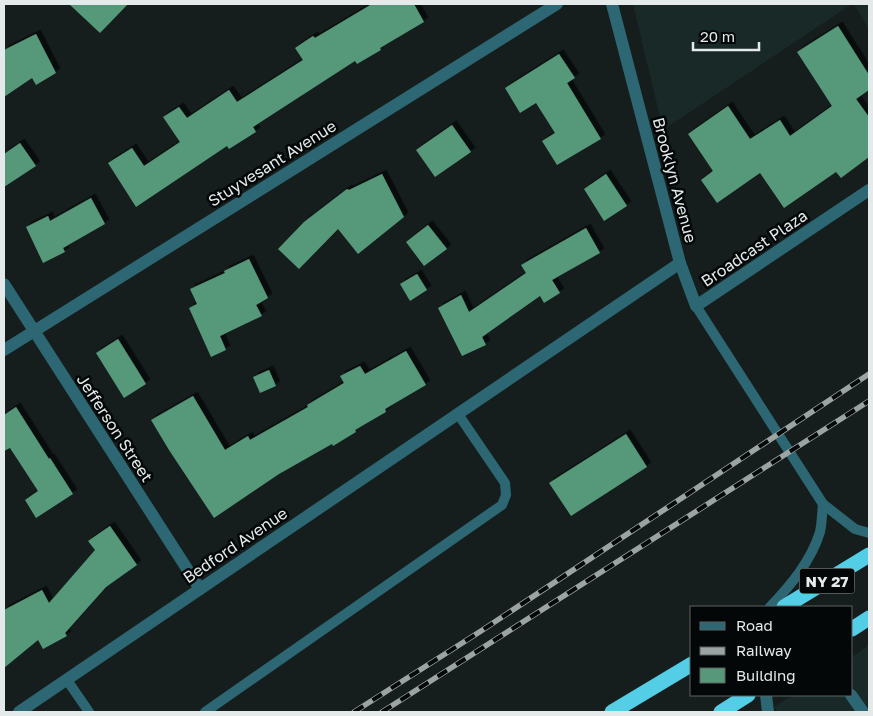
<svg xmlns="http://www.w3.org/2000/svg" width="873" height="716" font-family="'Golos Text',sans-serif">
	<style>
		.built { fill: #182927 }
		.building { fill: #57987a; filter: url(#shadow) }
		.lines { fill: none; stroke-linecap: round; stroke-linejoin: round }
		.lane { stroke: #2c6773; stroke-width: 10 }
		.street { stroke: #2c6773; stroke-width: 12 }
		.highway { stroke: #53cee6; stroke-width: 15 }
		.rail-casing { stroke: #9ca3a3; stroke-width: 5.5 }
		.rail { stroke: #040707; stroke-width: 4; stroke-dasharray: 11; stroke-linecap: butt }
		.labels { text-anchor: middle; dominant-baseline: central; stroke-width: 5; stroke-linejoin: round; paint-order: stroke }
		.shield { fill: #040707; stroke: #a1a6a6; stroke-width: 1 }
		.shield-label { font-size: 15px; font-weight: bold; fill: #e4eaea }
		.street-label { font-size: 16px; fill: #e4eaea; stroke: #040707 }
	</style>
	<defs>
		<filter id="shadow"><feDropShadow dx="4.5" dy="-4.5" stdDeviation="0" flood-color="#0009"/></filter>
	</defs>
	<rect width="100%" height="100%" fill="#151e1d"/>
	<g class="built">
		<path d="M633,4H852L663,130Z"/>
		<path d="M854,4H869V30Z"/>
		<path d="M869,645V712H778L774,707L793,695H852V657Z"/>
	</g>
	<g class="building">
		<path d="M69,4H128L100,33Z"/>
		<path d="M372,4H414L424,22L380,48L381,50L357,64L355,61L253,127L256,132L229,149L227,146L136,207L108,163L132,148L144,166L180,142L163,117L179,107L187,118L229,90L237,102L303,60L295,48L313,36L315,38Z"/>
		<path d="M838,26L869,75V90L856,99L869,117V157L841,178L836,172L784,208L760,173L717,203L701,180L713,171L688,134L728,106L750,139L780,120L790,136L832,106L797,52Z"/>
		<path d="M36,34L56,73L36,85L32,78L4,97V50Z"/>
		<path d="M559,54L575,78L567,83L601,139L557,165L542,141L555,133L536,103L520,113L505,88Z"/>
		<path d="M452,125L471,152L435,177L416,150Z"/>
		<path d="M20,143L36,166L4,187V154Z"/>
		<path d="M382,174L404,217L358,254L338,229L299,269L278,249L304,222L347,189L349,190Z"/>
		<path d="M606,174L627,206L604,221L584,189Z"/>
		<path d="M91,198L105,224L63,248L65,252L43,263L26,227L48,216L50,221Z"/>
		<path d="M428,225L447,249L424,266L406,242Z"/>
		<path d="M586,228L600,253L552,280L560,293L544,303L540,296L482,337L486,345L462,356L438,308L461,295L469,312L526,273L521,265Z"/>
		<path d="M249,259L268,298L256,305L262,316L220,336L226,350L211,357L189,308L197,304L190,289L225,273L224,271Z"/>
		<path d="M417,274L427,290L410,301L400,284Z"/>
		<path d="M118,339L146,384L124,398L96,353Z"/>
		<path d="M406,351L426,385L385,409L386,412L355,430L356,432L333,446L332,444L279,474L214,518L169,450L151,420L193,396L225,450L248,436L250,440L308,407L307,405L344,383L340,376L360,366L365,374Z"/>
		<path d="M269,370L276,386L260,393L253,377Z"/>
		<path d="M16,407L49,459L50,458L73,494L36,518L25,500L38,491L10,448L4,451V415Z"/>
		<path d="M626,434L647,467L571,516L549,483Z"/>
		<path d="M110,526L137,565L106,587L65,633L67,636L43,649L38,640L4,668V610L42,590L49,603L95,550L88,541Z"/>
	</g>
	<g class="lines">
		<g class="lane">
			<path d="M696,306L823,504L855,529L869,533"/>
			<path d="M770,607C791,585 811,561 820,532C822,523 822,513 823,504"/>
			<path d="M67,680L89,712"/>
			<path d="M205,712L502,505L506,495L505,483L458,414"/>
		</g>
		<g class="street">
			<path d="M612,4L680,263L696,306L869,190"/>
			<path d="M4,284L200,589"/>
			<path d="M4,350L557,4"/>
			<path d="M766,695L768,712"/>
			<path d="M851,695L863,712"/>
			<path d="M19,712L680,263"/>
		</g>
		<g class="highway">
			<path d="M784,607L869,555"/>
			<path d="M852,629L869,618"/>
			<path d="M612,712L692,664"/>
			<path d="M721,712L748,695"/>
		</g>
		<g class="rail-casing">
			<g id="rail">
				<path d="M354,712L481,631L869,374"/>
				<path d="M382,712L869,401"/>
			</g>
		</g>
		<use href="#rail" class="rail"/>
	</g>
	<g class="labels">
		<rect class="shield" x="799.5" y="568.5" width="55" height="25" rx="4"/>
		<g class="shield-label">
			<text x="827" y="581">NY 27</text>
		</g>
		<g class="street-label">
			<text transform="translate(272 163) rotate(-32)">Stuyvesant Avenue</text>
			<text transform="translate(675 180) rotate(75)">Brooklyn Avenue</text>
			<text transform="translate(754 248) rotate(-34)">Broadcast Plaza</text>
			<text transform="translate(115 428) rotate(57)">Jefferson Street</text>
			<text transform="translate(235 545) rotate(-34)">Bedford Avenue</text>
		</g>
	</g>
	<rect width="873" height="716" fill="none" stroke="#e4eaea" stroke-width="10"/>
	<rect x="690" y="606" width="162" height="90" fill="#040707" stroke="#5e6262"/>
	<rect x="700" y="622" width="25" height="8" fill="#2c6773" stroke="#5e6262"/>
	<text x="736" y="631" font-size="15" fill="#e4eaea">Road</text>
	<rect x="700" y="647" width="25" height="8" fill="#9ca3a3" stroke="#5e6262"/>
	<text x="736" y="656" font-size="15" fill="#e4eaea">Railway</text>
	<rect x="700" y="668" width="25" height="15" fill="#57987a" stroke="#5e6262"/>
	<text x="736" y="681" font-size="15" fill="#e4eaea">Building</text>
	<path d="M693 42v8h66v-8" fill="none" stroke="#e4eaea" stroke-width="2.5"/>
	<text x="700" y="42" font-size="15" fill="#e4eaea" stroke="#040707" stroke-width="4" paint-order="stroke">20 m</text>
</svg>
